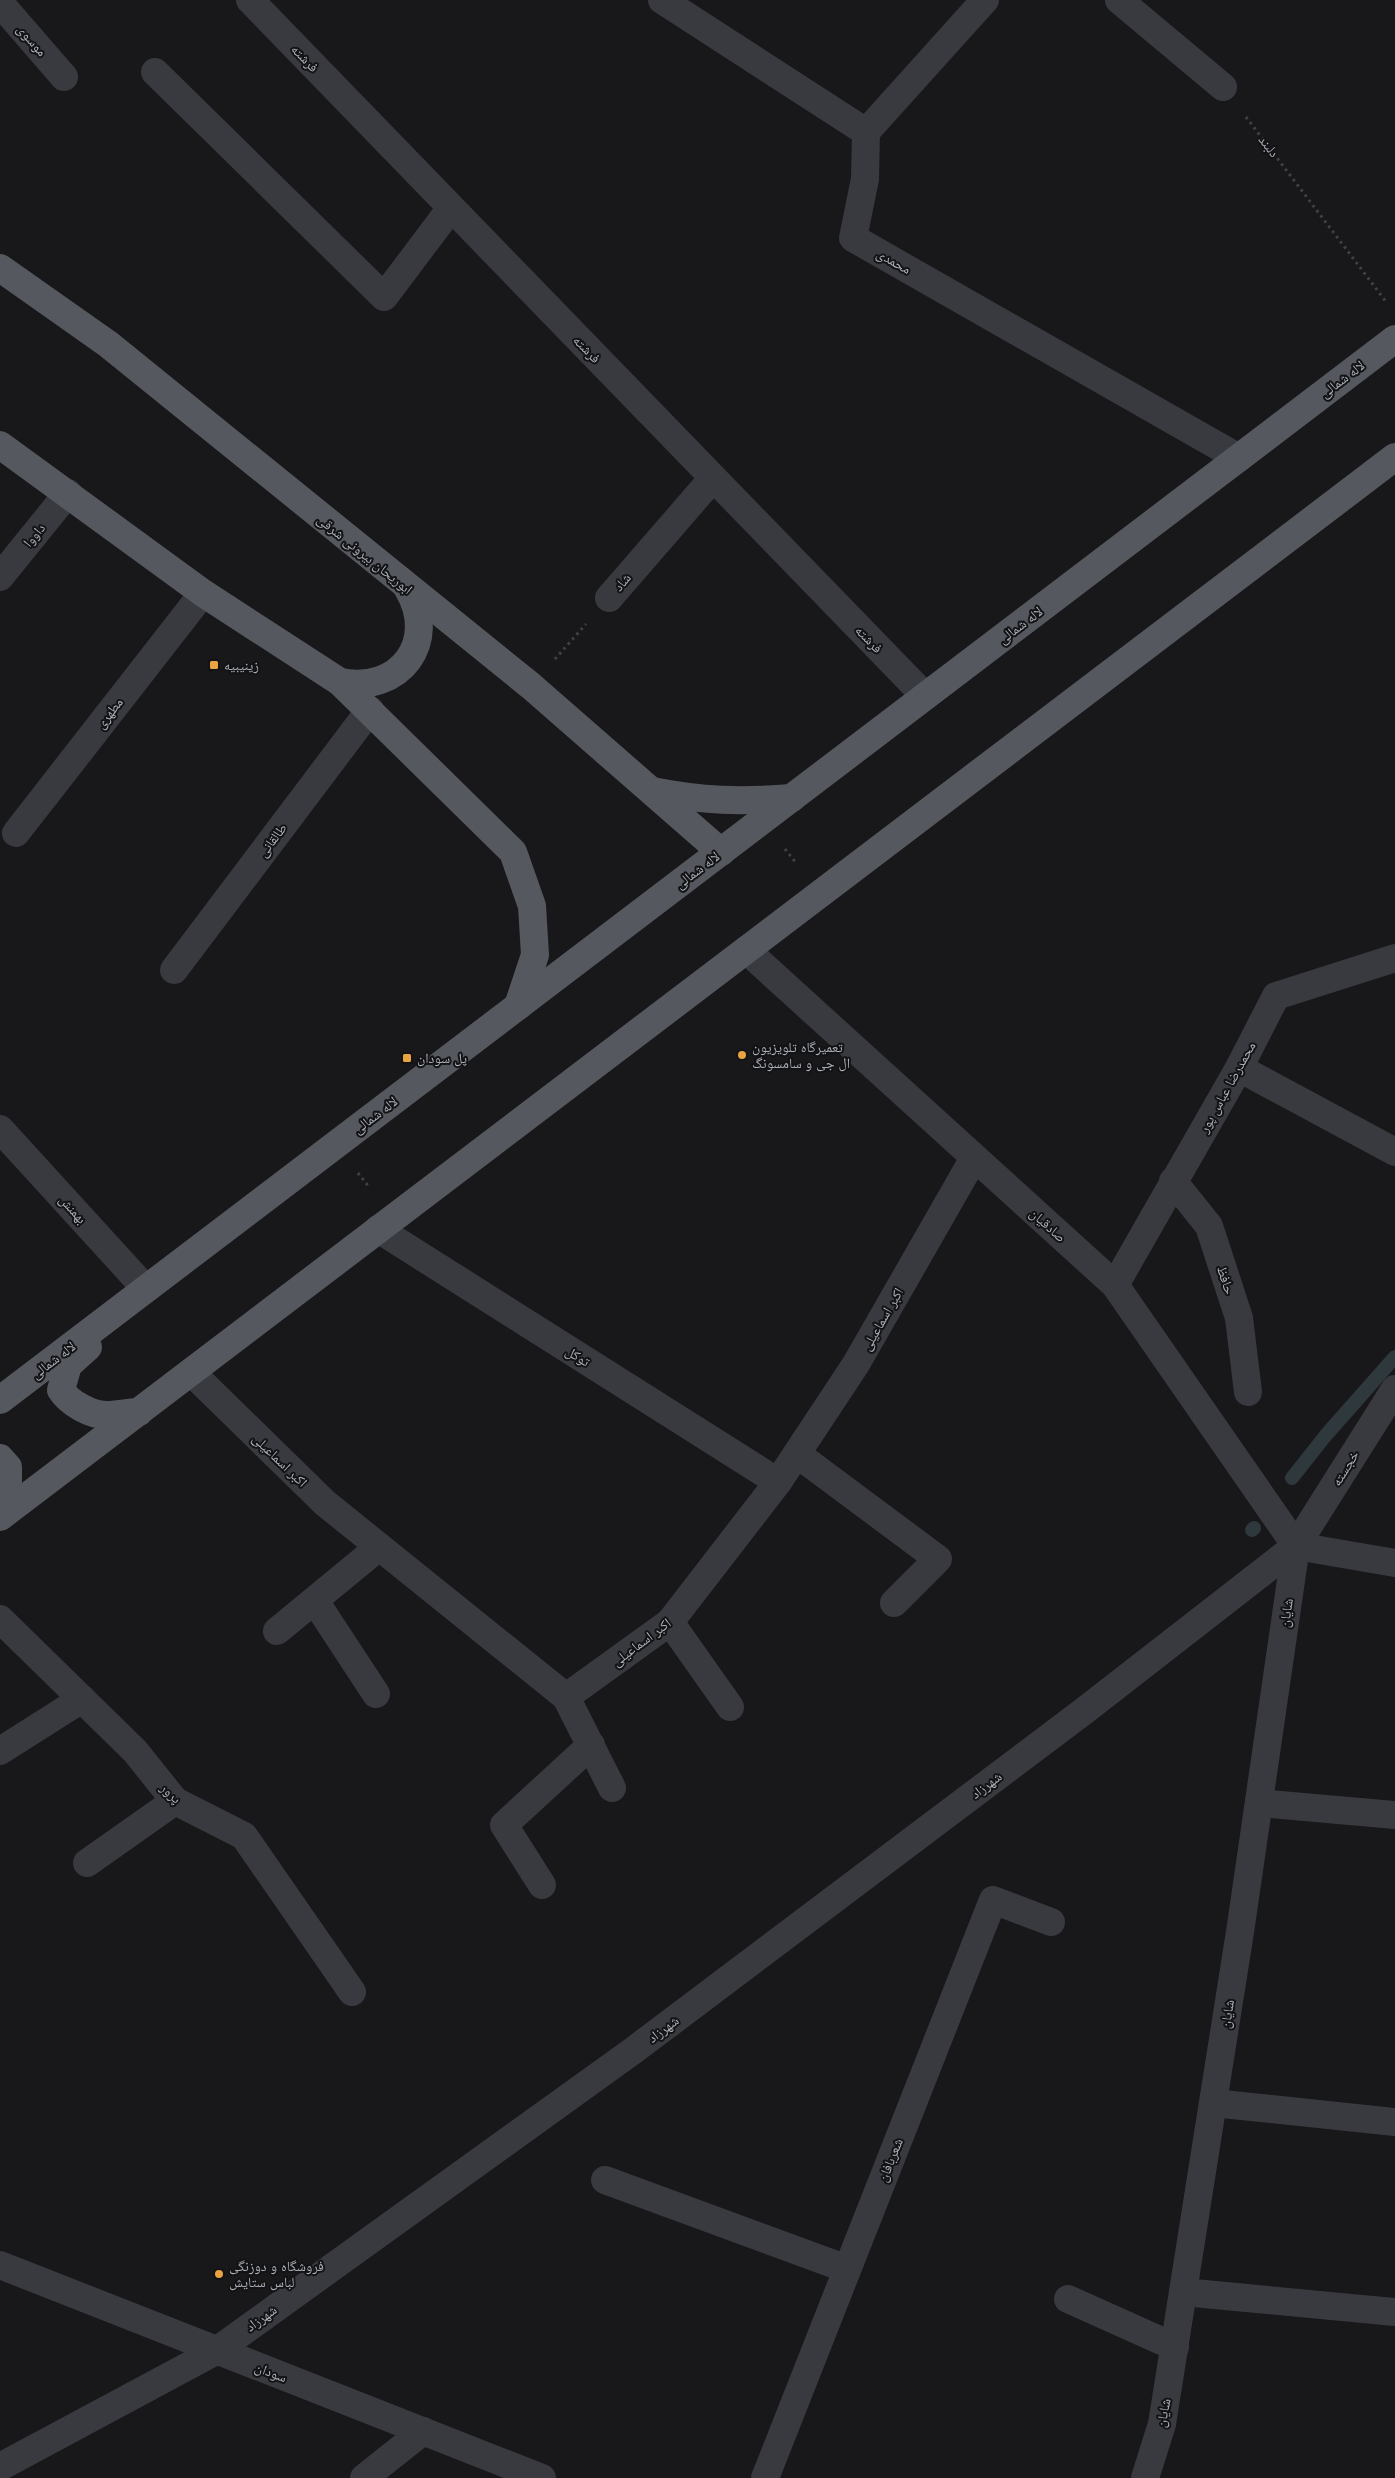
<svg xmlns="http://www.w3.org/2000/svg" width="1395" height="2478" font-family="Arial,'Noto Naskh Arabic',sans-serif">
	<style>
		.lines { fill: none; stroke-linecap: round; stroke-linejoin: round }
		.stream { stroke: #2e383d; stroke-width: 14 }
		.path { stroke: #3f4246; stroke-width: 3; stroke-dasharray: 2.5 4; stroke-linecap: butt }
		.minor { stroke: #393a3f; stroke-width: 28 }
		.major { stroke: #55585e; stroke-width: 28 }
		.poi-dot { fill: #e9a341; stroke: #131315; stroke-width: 2 }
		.labels { text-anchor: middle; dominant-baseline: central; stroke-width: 4; stroke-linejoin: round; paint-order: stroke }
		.street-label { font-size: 14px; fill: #abb0b9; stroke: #131315 }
		.poi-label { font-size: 14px; fill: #abb0b9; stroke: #131315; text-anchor: start }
	</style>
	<rect width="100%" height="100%" fill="#18181a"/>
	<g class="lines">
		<g class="stream">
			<path d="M1292,1478L1326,1435L1395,1357"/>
			<path d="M1252,1530L1254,1528"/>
		</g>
		<g class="path">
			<path d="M1246,117L1387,303"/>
			<path d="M555,659L586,624"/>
			<path d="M785,849L797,864"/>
			<path d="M358,1173L370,1188"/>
		</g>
		<g class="minor">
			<path d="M250,0L925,696"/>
			<path d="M662,0L866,132L865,179L853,238L1239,458"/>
			<path d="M1119,0L1223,87"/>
			<path d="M0,3L64,77"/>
			<path d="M155,72L384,297L451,208"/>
			<path d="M866,132L985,0"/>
			<path d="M0,577L68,493"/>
			<path d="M609,598L713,478"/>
			<path d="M16,833L203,593"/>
			<path d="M746,950L1115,1285L1296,1546"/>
			<path d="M174,970L370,710"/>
			<path d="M1239,1068L1395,1152"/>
			<path d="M0,1129L146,1289"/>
			<path d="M1173,1181L1209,1226L1239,1318L1248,1392"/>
			<path d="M378,1229L778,1482"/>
			<path d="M1115,1285L1239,1068L1276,996L1395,958"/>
			<path d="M191,1372L325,1503L566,1697L670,1622L778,1482L856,1364L974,1158"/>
			<path d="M797,1454L938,1559L894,1603"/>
			<path d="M1296,1546L1395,1563"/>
			<path d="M315,1601L376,1694"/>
			<path d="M0,1619L135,1751L175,1801L244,1836L352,1992"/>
			<path d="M670,1622L730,1707"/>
			<path d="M277,1631L379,1547"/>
			<path d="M566,1697L612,1788"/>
			<path d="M0,1751L82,1699"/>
			<path d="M1259,1803L1395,1815"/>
			<path d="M87,1863L175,1801"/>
			<path d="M542,1885L504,1825L591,1745"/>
			<path d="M1213,2103L1395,2122"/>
			<path d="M605,2180L847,2269"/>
			<path d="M0,2265L542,2478"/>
			<path d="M1183,2292L1395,2312"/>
			<path d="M1068,2299L1175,2347"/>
			<path d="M0,2467L216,2351L634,2050L1084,1711L1296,1546L1395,1389"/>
			<path d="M364,2478L423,2431"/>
			<path d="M765,2478L993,1900L1051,1922"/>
			<path d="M1145,2478L1162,2424L1240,1932L1296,1546"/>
		</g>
		<g class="major">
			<path d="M0,268L108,344L531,686L721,852"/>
			<path d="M0,445L203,593L340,682L513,852L532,906L535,955L518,1006"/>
			<path d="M340,682C400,694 439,642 408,589"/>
			<path d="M652,791C702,801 741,802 792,798"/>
			<path d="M88,1347L68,1365L61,1390C69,1403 91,1415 106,1415C117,1415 128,1412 139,1412"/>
			<path d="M0,1400L1395,339"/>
			<path d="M0,1458L8,1467V1482L0,1497"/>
			<path d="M0,1517L1395,457"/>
		</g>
	</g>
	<g class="poi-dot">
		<rect x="209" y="660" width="10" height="10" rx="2.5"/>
		<circle cx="742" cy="1055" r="5"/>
		<rect x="402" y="1053" width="10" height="10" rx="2.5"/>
		<circle cx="219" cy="2274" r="5"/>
	</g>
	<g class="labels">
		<g class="street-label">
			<text transform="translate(32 40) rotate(49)">موسوی</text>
			<text transform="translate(305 58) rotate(46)">فرشته</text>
			<text transform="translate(1269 146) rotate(52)">دلبند</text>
			<text transform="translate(894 261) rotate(30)">محمدی</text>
			<text transform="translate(587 349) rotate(46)">فرشته</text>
			<text transform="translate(1342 379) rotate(-37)">لاله شمالی</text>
			<text transform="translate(34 535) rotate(-51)">داووا</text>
			<text transform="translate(365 554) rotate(39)">ابوریحان بیرونی شرقی</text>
			<text transform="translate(622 582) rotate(-49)">شاد</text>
			<text transform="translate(1020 625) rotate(-37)">لاله شمالی</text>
			<text transform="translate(869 639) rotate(46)">فرشته</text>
			<text transform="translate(109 713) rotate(-52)">مطهری</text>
			<text transform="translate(272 840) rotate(-53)">طالقانی</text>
			<text transform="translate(697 870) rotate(-37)">لاله شمالی</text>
			<text transform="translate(1227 1087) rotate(-61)">محمدرضا عباس پور</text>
			<text transform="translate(375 1115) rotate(-37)">لاله شمالی</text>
			<text transform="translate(73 1209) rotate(48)">بهمنش</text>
			<text transform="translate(1048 1225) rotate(42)">صادقیان</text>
			<text transform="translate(1226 1280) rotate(72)">حافظ</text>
			<text transform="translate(882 1319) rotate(-60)">اکبر اسماعیلی</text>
			<text transform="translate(578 1356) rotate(32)">توکل</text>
			<text transform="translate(53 1360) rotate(-37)">لاله شمالی</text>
			<text transform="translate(280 1460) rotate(44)">اکبر اسماعیلی</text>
			<text transform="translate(1345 1468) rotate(-58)">خجسته</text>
			<text transform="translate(1286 1613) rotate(-82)">شایان</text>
			<text transform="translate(641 1642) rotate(-37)">اکبر اسماعیلی</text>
			<text transform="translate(986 1785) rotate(-37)">شهرزاد</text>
			<text transform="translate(171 1793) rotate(44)">پرور</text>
			<text transform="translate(1227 2014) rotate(-81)">شایان</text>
			<text transform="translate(663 2029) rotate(-37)">شهرزاد</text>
			<text transform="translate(890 2160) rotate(-68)">شعربافان</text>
			<text transform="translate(261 2318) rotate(-36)">شهرزاد</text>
			<text transform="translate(271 2372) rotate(21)">سودان</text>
			<text transform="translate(1163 2413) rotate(-79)">شایان</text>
		</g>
		<g class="poi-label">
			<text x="224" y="665">زینیبیه</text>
			<text x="752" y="1047">تعمیرگاه تلویزیون<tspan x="752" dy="16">ال جی و سامسونگ</tspan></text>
			<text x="417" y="1058">پل سودان</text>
			<text x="229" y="2266">فروشگاه و دوزنگی<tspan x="229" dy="16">لباس ستایش</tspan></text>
		</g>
	</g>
</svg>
